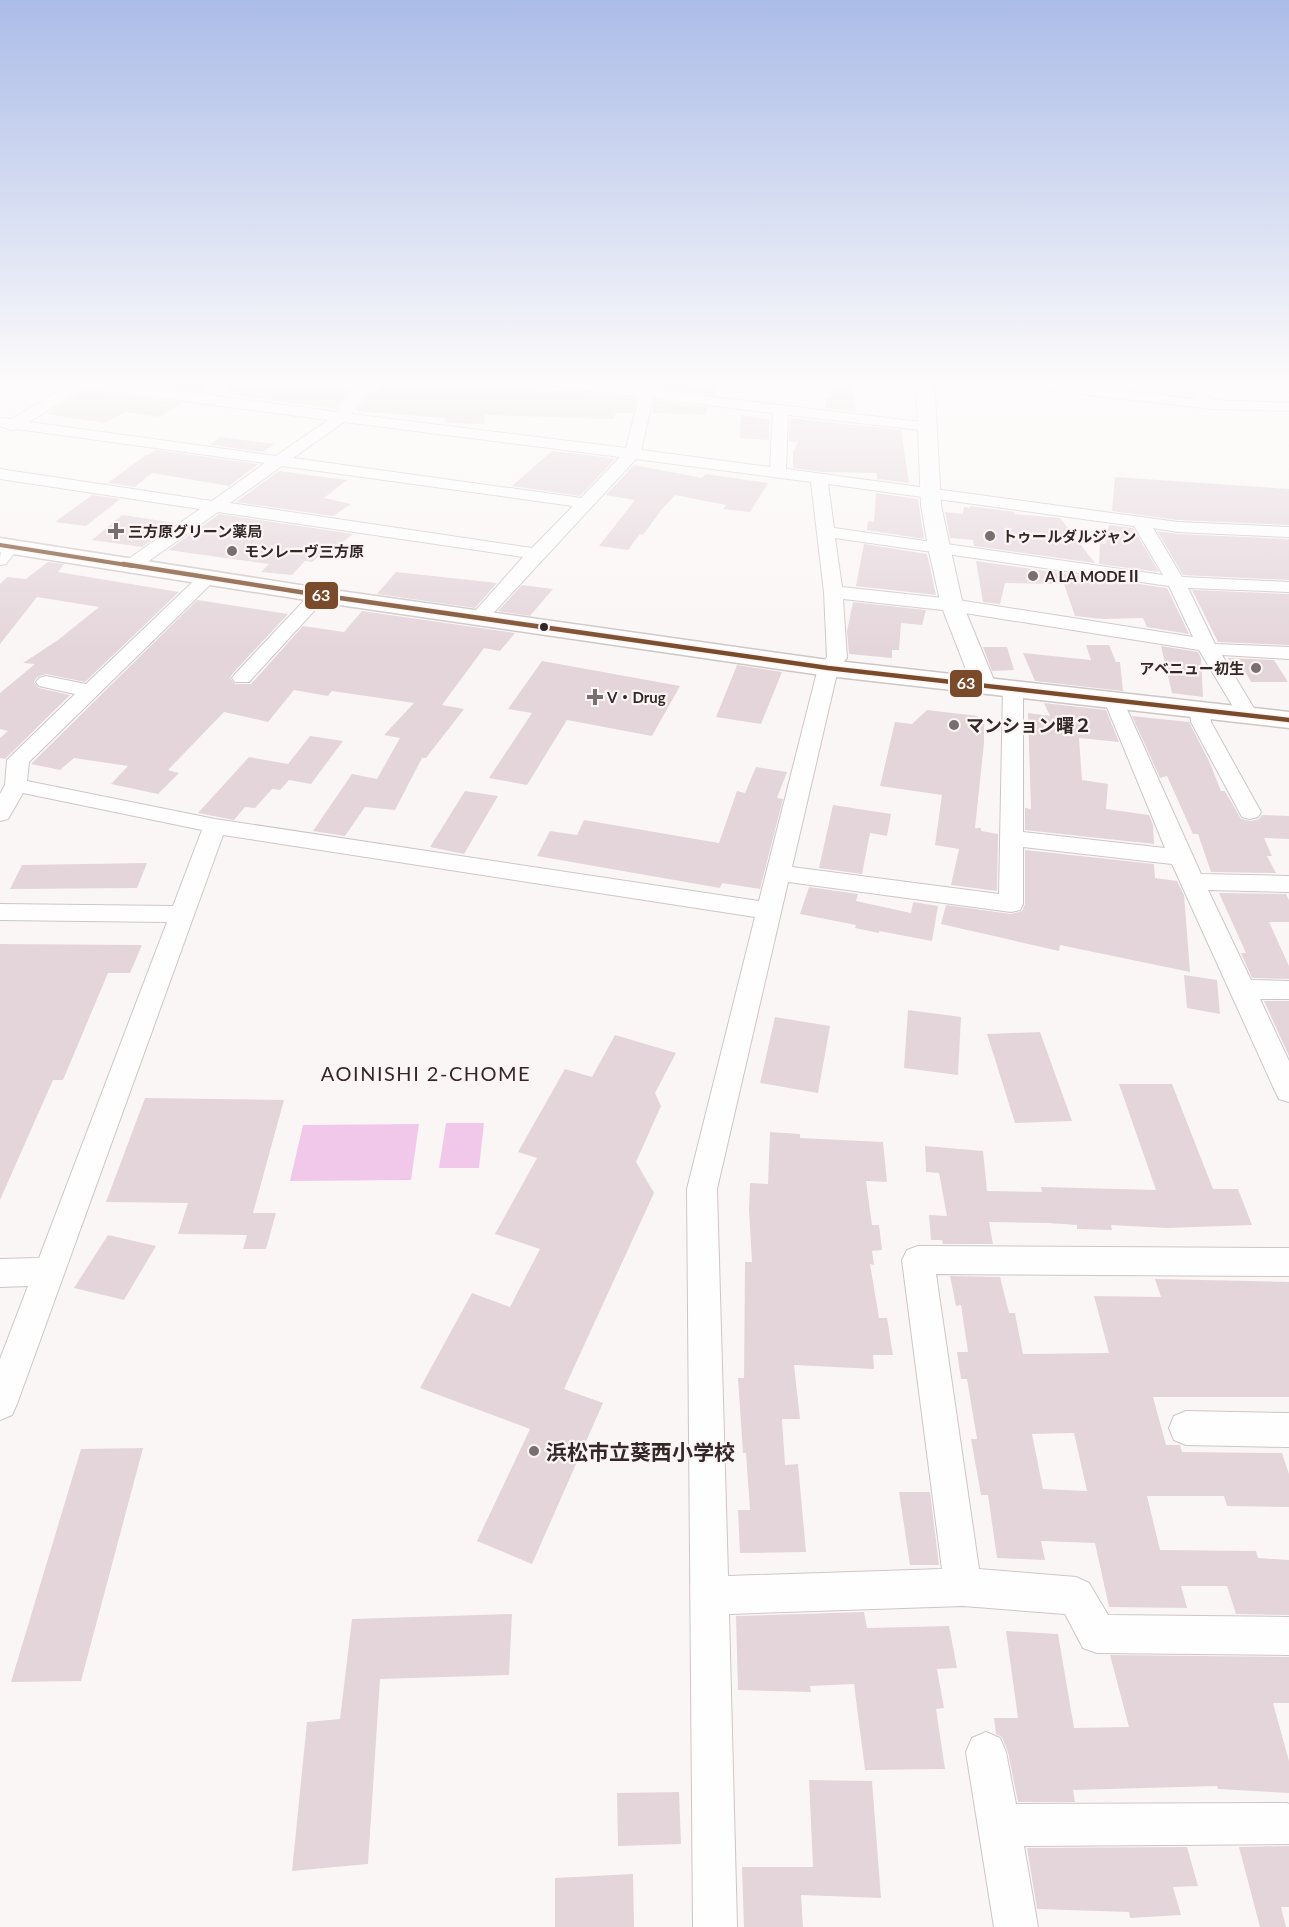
<svg xmlns="http://www.w3.org/2000/svg" width="1289" height="1927" font-family="Lato,'Noto Sans JP',sans-serif">
	<style>
		.water { fill: #f1c8e9 }
		.building { fill: #e4d5da; fill-rule: evenodd }
		.lines { fill: none; stroke-linecap: round; stroke-linejoin: round }
		.minor-casing { stroke: #cec6c6; stroke-width: 2 }
		.tertiary-casing { stroke: #cec6c6; stroke-width: 2 }
		.secondary-casing { stroke: #cec6c6; stroke-width: 3 }
		.minor { fill: #fefefe; fill-rule: evenodd }
		.tertiary { fill: #fefefe; fill-rule: evenodd }
		.secondary { fill: #fefefe; fill-rule: evenodd }
		.bus-1-far1-casing { stroke: #fcf5f5; stroke-width: 7 }
		.bus-1-casing { stroke: #fcf5f5; stroke-width: 8 }
		.bus-1-far1 { stroke: #7a4b2a; stroke-width: 4 }
		.bus-1 { stroke: #7a4b2a; stroke-width: 4.5 }
		.poi-dot { fill: #7a6f70; stroke: #fcf5f5; stroke-width: 2 }
		.bus-dot { fill: #342728; stroke: #fcf5f5; stroke-width: 2 }
		.labels { text-anchor: middle; dominant-baseline: central; stroke-width: 4.5; stroke-linejoin: round; paint-order: stroke }
		.far-poi-label { font-size: 15px; font-weight: bold; fill: #342728; stroke: #fcf5f5; text-anchor: start }
		.poi-label { font-size: 18px; font-weight: bold; fill: #342728; stroke: #fcf5f5; text-anchor: start }
		.neighbourhood-label { font-size: 20px; letter-spacing: 1.5px; fill: #342728; stroke: #fcf5f5 }
		.near-poi-label { font-size: 21px; font-weight: bold; fill: #342728; stroke: #fcf5f5; text-anchor: start }
		.line-badge { stroke: #fcf5f5; stroke-width: 2 }
		.badge-label { font-size: 16px; text-anchor: middle; font-weight: bold; fill: #fff }
	</style>
	<rect width="100%" height="100%" fill="#fbf6f6"/>
	<g class="water">
		<path d="M446,1123H484L479,1168H439Z"/>
		<path d="M419,1124L411,1180L290,1181L303,1125Z"/>
	</g>
	<g class="building">
		<path d="M108,380H221L201,392Z"/>
		<path d="M229,380H286L351,388L336,409L228,394Z"/>
		<path d="M389,380H452L451,381L509,385L536,387L535,390L575,391L636,399L633,413H616L614,419L485,415L484,424L445,423V418L356,411L369,391L376,392Z"/>
		<path d="M588,380H641L639,386Z"/>
		<path d="M659,380H722L714,395L658,388Z"/>
		<path d="M831,384H854L856,412L825,408L826,398H831Z"/>
		<path d="M84,390L182,403L160,417L125,412L105,423L46,414Z"/>
		<path d="M655,400L708,407L705,415L652,413Z"/>
		<path d="M741,415L770,420L769,440L740,438Z"/>
		<path d="M790,418L901,430L909,483L877,479V473L821,472L793,468V452L798,442L789,441Z"/>
		<path d="M220,437L274,444L263,452L210,445Z"/>
		<path d="M156,450L258,464L229,486L152,473L135,487L108,483L147,454L148,455Z"/>
		<path d="M552,451L595,456L615,459L580,496L512,486Z"/>
		<path d="M634,465L702,478L706,474L768,483L750,512L723,509L726,505L675,495L662,509L643,535L640,534L628,550L599,546L635,500L606,495Z"/>
		<path d="M279,471L347,480L324,498L351,504L333,516L236,502Z"/>
		<path d="M1115,477L1289,489V525L1178,520L1112,511Z"/>
		<path d="M876,493L918,499L924,539L867,530L868,521L874,522Z"/>
		<path d="M92,495L120,499L86,526L55,522Z"/>
		<path d="M970,506L1015,512L1014,514L1060,518L1095,563L974,546L973,540L950,538L945,512L963,514L964,507L970,508Z"/>
		<path d="M219,514L353,534L323,558L318,557L312,562L305,561L292,575L261,572L269,564L168,550Z"/>
		<path d="M122,515L176,523L142,547L92,540Z"/>
		<path d="M1109,525L1133,528L1159,572L1099,564L1100,543L1105,544Z"/>
		<path d="M1157,531L1178,534L1289,539V580L1183,575Z"/>
		<path d="M864,544L927,554L936,595L856,586Z"/>
		<path d="M976,561L1167,588L1189,634L1147,627L1143,618L1103,619L1075,616L1064,584L1005,583L1000,604L983,602Z"/>
		<path d="M48,562L64,564L58,572L179,592L85,682L46,674L37,677L34,682L39,688L70,695L5,759L0,758V738L8,731L0,729V693L35,664L23,663L58,640L99,607L37,597L0,644V584L7,577L26,579Z"/>
		<path d="M396,572L497,583L475,608L377,594Z"/>
		<path d="M522,585L553,589L530,616L498,611Z"/>
		<path d="M1192,590L1289,594V645L1218,642Z"/>
		<path d="M197,600L288,614L233,673L230,678L235,684H251L303,626L344,632L362,611L515,633L500,651L484,648L442,705L464,709L426,758H422L395,810L365,807L345,836L313,831L352,774L377,779L400,738L384,735L414,703L332,691L328,696L294,690L268,722L224,712L168,770L179,773L158,794L111,784L128,766L74,758L60,770L31,764Z"/>
		<path d="M853,602L926,610L922,625L901,623L899,650H892V658L849,654L847,631Z"/>
		<path d="M1086,645H1109L1116,662H1120L1123,691L1035,681L1023,653L1091,660Z"/>
		<path d="M1161,646L1198,652L1201,658L1203,697L1172,693Z"/>
		<path d="M983,647H1007L1014,670L992,671Z"/>
		<path d="M1228,658L1274,660L1288,682H1251L1246,673H1237Z"/>
		<path d="M542,661L680,686L652,736L567,720L527,785L489,778L532,713L508,709Z"/>
		<path d="M737,665L782,672L761,724L716,717Z"/>
		<path d="M1044,703L1106,710L1119,742L1079,738L1082,780L1108,784L1106,809L1149,815L1153,825L1154,844L1025,830V808L1031,809L1028,713L1050,716Z"/>
		<path d="M927,710L978,716L979,720L984,721V743L975,828H981V831L998,834L997,891L951,885L959,849L935,845L942,795L880,786L895,722L912,724Z"/>
		<path d="M1132,716L1189,722L1210,763L1221,791H1225L1241,819L1251,821L1259,819L1262,815L1289,816V839L1264,838L1272,856H1267L1276,873L1211,872L1198,834H1193L1167,776L1160,778Z"/>
		<path d="M310,736L343,741L311,784L289,780L280,790L272,789L255,808L245,807L234,820L198,813L249,757L288,764Z"/>
		<path d="M756,767L787,772L777,798L783,799L760,889L722,883L720,888L537,856L550,831L577,835L584,820L719,843L737,791L745,793Z"/>
		<path d="M465,791L498,796L464,854L430,847Z"/>
		<path d="M833,805L891,814L887,836L870,833L862,874L819,868Z"/>
		<path d="M1025,850L1154,864L1155,878L1177,881L1184,895L1190,972L1060,945L1059,951L941,924L946,905L1011,914L1022,911L1025,904Z"/>
		<path d="M147,863L137,888L10,889L22,865Z"/>
		<path d="M809,887L858,894L856,901L911,913L913,902L938,906L932,941L879,931V933L855,928L856,925L800,914Z"/>
		<path d="M1219,893L1286,894L1289,900V922H1269L1289,966V979L1252,978L1241,953H1246Z"/>
		<path d="M0,944L142,945L130,973H108L63,1080H53L0,1200Z"/>
		<path d="M1184,975L1217,980L1220,1014L1187,1008Z"/>
		<path d="M1264,1001H1289V1056Z"/>
		<path d="M908,1010L961,1017L958,1075L904,1068Z"/>
		<path d="M775,1017L830,1026L818,1093L760,1083Z"/>
		<path d="M1040,1032L1072,1121L1015,1123L987,1034Z"/>
		<path d="M615,1035L676,1053L655,1093L661,1106L636,1162L654,1193L564,1389L603,1403L532,1564L477,1541L530,1429L420,1388L472,1293L510,1307L540,1249L495,1234L537,1158L518,1152L565,1069L592,1077Z"/>
		<path d="M1119,1084H1172L1213,1189H1238L1252,1225L1167,1228L1111,1225L1112,1230L1077,1229V1225L1048,1223L989,1222L993,1244H943L942,1240H931L929,1215L947,1216L939,1173L926,1172L925,1146L983,1151L987,1191L1042,1192L1041,1187L1156,1190Z"/>
		<path d="M145,1098L284,1100L253,1213H276L266,1249H243L247,1235L178,1234L188,1203L106,1202Z"/>
		<path d="M770,1132L800,1134V1138L883,1142L887,1182L866,1181L872,1225H879L882,1250L872,1251L874,1265L870,1264L879,1318H887L893,1355H873L874,1369L794,1365L800,1419H782L785,1465L798,1464L806,1552L740,1553L738,1510H750L746,1453H743L738,1378H744L745,1262H752L749,1210L750,1183L768,1184Z"/>
		<path d="M108,1235L156,1246L124,1300L74,1288Z"/>
		<path d="M950,1276L1000,1277L1009,1313H1015L1023,1354L1109,1353L1094,1296L1161,1297L1155,1279L1289,1282V1397H1153L1166,1445H1180L1182,1452L1282,1453L1289,1474V1507L1227,1506L1224,1496H1147L1160,1550L1256,1551L1258,1558L1289,1560V1615L1236,1614L1227,1586H1181L1187,1608L1109,1607L1095,1543L1041,1541L1045,1560L997,1558L988,1495H981L971,1439H977L967,1379H961L957,1352H968L961,1305L956,1306ZM1074,1433L1087,1491L1043,1489L1032,1434Z"/>
		<path d="M143,1448L81,1681L11,1682L81,1449Z"/>
		<path d="M899,1492H930L939,1565H910Z"/>
		<path d="M864,1612L867,1628L949,1626L957,1668L937,1669L944,1708L936,1709L945,1769L865,1770L854,1684L810,1686L811,1692L738,1690L736,1616Z"/>
		<path d="M512,1614L509,1675L380,1679L368,1864L292,1871L307,1722L340,1719L352,1619Z"/>
		<path d="M1006,1631L1058,1634L1074,1728L1129,1727L1110,1655L1289,1657V1703H1273L1289,1761V1793L1218,1789L1217,1786L1073,1790L1075,1802H1018L1008,1752L1002,1737L996,1734L994,1718H1018Z"/>
		<path d="M809,1780L872,1781L881,1898L801,1895L803,1927H744L742,1867H813Z"/>
		<path d="M679,1792L681,1844L618,1846L617,1793Z"/>
		<path d="M1289,1846V1907H1281L1286,1927H1260L1239,1847Z"/>
		<path d="M1187,1847L1198,1886L1173,1887L1181,1915L1130,1918L1129,1912L1037,1909L1027,1848Z"/>
		<path d="M633,1874L634,1927H555V1878Z"/>
	</g>
	<g class="lines">
		<g class="minor-casing">
			<g id="minor">
				<path d="M46,380H94L337,412L360,380H374L351,414L626,448L639,397L534,384L527,380H566L641,388L643,380H657L655,390L929,423L936,427L929,431L788,415L786,469L1178,522L1289,527V537L1178,532L1153,528L1182,577L1289,582V592L1188,588L1215,644L1289,647V659L1222,655L1258,715L1255,719L1248,721L1241,719L1238,715L1199,650L952,611L843,599L847,658L838,669L792,867L999,894L1003,688L1006,684H1020L1023,688V832L1165,848L1104,700L1107,696H1121L1201,874L1289,876V892L1208,890L1251,980L1289,981V999H1260L1289,1061V1102L1279,1099L1275,1091L1172,864L1023,847V904L1020,910L1011,912L788,882L717,1189L728,1576L942,1569L902,1260L907,1250L918,1246L1289,1248V1276L936,1274L979,1569L1076,1577L1089,1583L1108,1615L1289,1617V1655L1097,1653L1083,1648L1065,1614L963,1606L729,1614L737,1927H693L687,1189L755,917L223,835L17,1404L12,1415L0,1420V1359L28,1286L0,1287V1259L39,1258L167,922L0,920V904L173,906L202,830L23,793L8,819L0,821V794L5,785L7,760L75,694L39,686L36,682L39,678L46,676L86,684L201,574H213L216,578L213,582L29,762L27,781L215,819L759,901L818,668L827,657L824,592L811,482L636,459L485,622H471L469,618L523,557L218,512L136,570H124L121,566L124,562L200,509L0,479V469L212,501L265,463L17,429L11,430L0,426V418L12,419L67,386L48,383ZM84,388L328,420L276,456L29,422ZM653,398L773,413L770,467L641,450ZM344,422L620,457L581,498L293,458ZM282,466L573,506L532,548L230,503ZM828,484L1134,526L1163,575L834,528ZM835,538L1169,586L1193,637L952,599L842,587Z"/>
				<path d="M986,380H1027L1195,399L1184,380H1198L1211,400L1289,403V411L1213,409L993,384Z"/>
				<path d="M10,542L16,543L19,547L6,564L0,565C0,554 0,545 10,542Z"/>
				<path d="M319,590L325,591L328,595L325,599L249,682H235L232,678L235,674L313,591Z"/>
				<path d="M1200,704L1207,706L1210,710L1211,722L1261,812L1258,817L1250,819L1242,817L1191,722L1190,710L1193,706Z"/>
				<path d="M1186,1411L1289,1413V1447L1186,1445L1174,1440L1169,1428L1174,1416Z"/>
				<path d="M986,1732L1000,1738L1006,1752L1016,1804L1287,1803L1289,1804V1844L1024,1846L1038,1927H994L966,1752L972,1738Z"/>
			</g>
		</g>
		<g class="tertiary-casing">
			<path id="tertiary" d="M916,380H934L941,505L950,547L963,605L996,685L993,690L984,692L975,690L972,685L941,605L928,547L921,505Z"/>
		</g>
		<g class="secondary-casing">
			<path id="secondary" d="M0,538L319,588L828,660L1289,712V728L828,676L319,602L0,552Z"/>
		</g>
		<use href="#minor" class="minor"/>
		<use href="#tertiary" class="tertiary"/>
		<use href="#secondary" class="secondary"/>
		<g class="bus-1-far1-casing">
			<path id="bus-1-far1" d="M0,545L133,566"/>
		</g>
		<g class="bus-1-casing">
			<path id="bus-1" d="M123,564L319,595L828,668L1289,720"/>
		</g>
		<use href="#bus-1-far1" class="bus-1-far1"/>
		<use href="#bus-1" class="bus-1"/>
	</g>
	<linearGradient id="sky" x2="0" y2="1"><stop stop-color="#abbce8"/><stop offset="0.59" stop-color="#fdfbfb"/><stop offset="1" stop-color="#fdfbfb" stop-opacity="0"/></linearGradient>
	<rect width="1289" height="649" fill="url(#sky)"/>
	<g class="poi-dot">
		<path d="M113 522h6v6h6v6h-6v6h-6v-6h-6v-6h6z"/>
		<circle cx="990" cy="536" r="6"/>
		<circle cx="232" cy="551" r="6"/>
		<circle cx="1033" cy="576" r="6"/>
		<circle cx="1256" cy="668" r="6"/>
		<path d="M592 688h6v6h6v6h-6v6h-6v-6h-6v-6h6z"/>
		<circle cx="954" cy="725" r="6"/>
		<circle cx="534" cy="1451" r="6"/>
	</g>
	<circle class="bus-dot" cx="544" cy="627" r="5"/>
	<g class="labels">
		<g class="far-poi-label">
			<text x="128" y="531">三方原グリーン薬局</text>
			<text x="1002" y="536">トゥールダルジャン</text>
			<text x="244" y="551">モンレーヴ三方原</text>
			<text x="1045" y="576">A LA MODEⅡ</text>
			<text x="1244" y="668" text-anchor="end">アベニュー初生</text>
			<text x="607" y="697">V・Drug</text>
		</g>
		<g class="poi-label">
			<text x="966" y="725">マンション曙２</text>
		</g>
		<g class="neighbourhood-label">
			<text x="426" y="1073">AOINISHI 2-CHOME</text>
		</g>
		<g class="near-poi-label">
			<text x="546" y="1451">浜松市立葵西小学校</text>
		</g>
	</g>
	<g class="line-badge">
		<rect x="304" y="581" width="35" height="29" rx="6" fill="#7a4b2a"/>
		<rect x="949" y="669" width="34" height="29" rx="6" fill="#7a4b2a"/>
	</g>
	<g class="badge-label">
		<text x="321" y="601">63</text>
		<text x="966" y="689">63</text>
	</g>
</svg>
